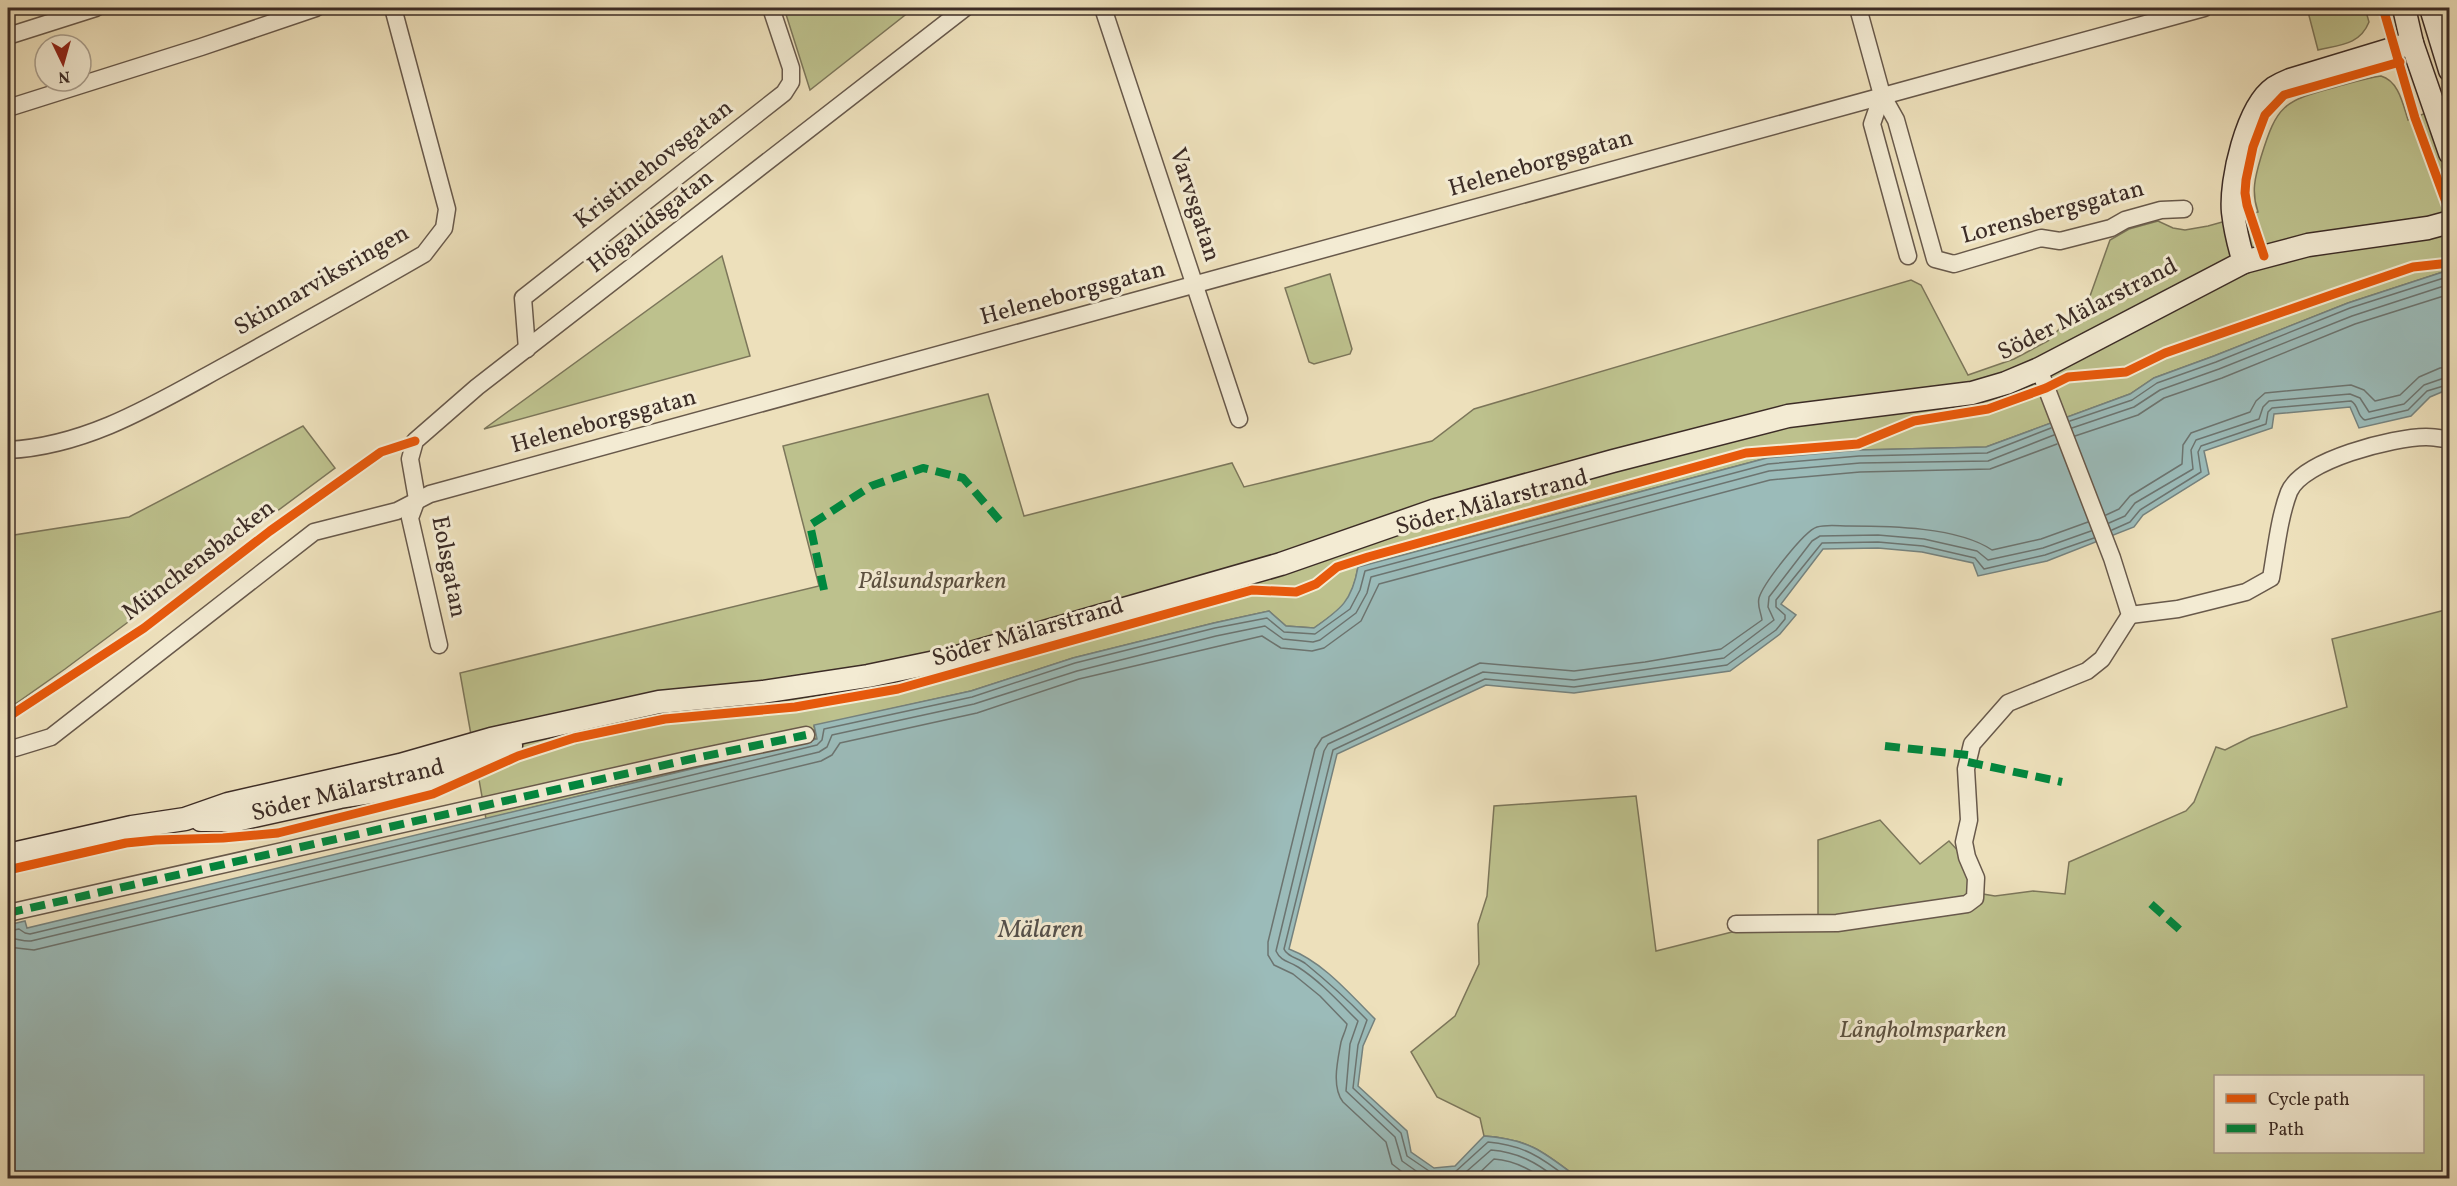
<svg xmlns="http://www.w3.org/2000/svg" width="2457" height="1186" font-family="Vollkorn,serif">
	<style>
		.green { fill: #bdc18d; stroke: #7c765a; stroke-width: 1.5; fill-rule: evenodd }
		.water { fill: #9bbbb9; stroke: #75827e; stroke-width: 1.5 }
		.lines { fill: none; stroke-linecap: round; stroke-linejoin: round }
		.shore { stroke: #6c7470; stroke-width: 1.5 }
		.street-casing { stroke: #68594b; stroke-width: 19 }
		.secondary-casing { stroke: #3c2c26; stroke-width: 25 }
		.street { stroke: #f3ebd3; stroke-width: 16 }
		.secondary { stroke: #f3ebd3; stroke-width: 22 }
		.quiet { stroke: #00873e; stroke-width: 8; stroke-dasharray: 15 8; stroke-linecap: butt }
		.cycleway-casing { stroke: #f3ebd3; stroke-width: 13 }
		.cycleway { stroke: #e8590c; stroke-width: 9 }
		.labels { text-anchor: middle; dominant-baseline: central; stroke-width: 6; stroke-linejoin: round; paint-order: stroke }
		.street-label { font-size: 24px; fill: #3c2c26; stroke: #f3ebd3 }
		.park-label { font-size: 24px; font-style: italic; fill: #5c5140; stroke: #f3ebd3 }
		.water-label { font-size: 26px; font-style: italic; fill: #54504b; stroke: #f3ebd3 }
	</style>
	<rect width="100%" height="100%" fill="#ede0bb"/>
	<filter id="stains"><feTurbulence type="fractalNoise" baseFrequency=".00333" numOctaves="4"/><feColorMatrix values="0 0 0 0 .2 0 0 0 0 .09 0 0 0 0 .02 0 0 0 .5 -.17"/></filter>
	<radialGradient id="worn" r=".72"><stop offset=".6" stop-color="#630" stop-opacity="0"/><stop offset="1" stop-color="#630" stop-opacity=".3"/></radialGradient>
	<g class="green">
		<path d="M784,8H914L810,90Z"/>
		<path d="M2307,8H2365L2369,22C2360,45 2339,45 2318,50Z"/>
		<path d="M2381,76C2399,81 2403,105 2408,120L2449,104V270L2348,303L2214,356L2154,378L2130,394L1986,447L1859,450L1767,458L1358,567C1352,603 1343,608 1314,628L1286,626L1269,611L1214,623L1073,658L971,691L814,726L817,738L486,819L460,673L819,586L783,446L988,394L1024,516L1232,463L1244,487L1432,441L1474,409L1911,280L1921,285L1968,375L2014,359L2048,341L2090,296L2110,240L2129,229L2158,221L2173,228L2185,230L2208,226L2258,212C2251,192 2255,177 2261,157C2277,105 2283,101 2336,87C2351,83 2366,78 2381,76Z"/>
		<path d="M722,256L750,356L484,429Z"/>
		<path d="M1330,274L1352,349L1350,354L1314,364L1309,362L1285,288Z"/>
		<path d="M303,426L335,468L65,669L8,709V536L129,517Z"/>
		<path d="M2449,609V1178H1578C1544,1152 1529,1139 1484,1136L1480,1118L1437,1097L1411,1052L1455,1016L1479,964L1478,924L1487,896L1494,806L1636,796L1656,951L1736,931L1818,917V840L1880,820L1920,864L1949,841L1961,854L1971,892L1995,896L2033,891L2065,894L2069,862L2186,811L2194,802L2216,747L2225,750L2251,737L2347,707L2332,639ZM2216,1076H2422V1152H2216Z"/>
	</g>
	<path class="water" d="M2449,270V389L2430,397L2411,416L2359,428L2350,407L2274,414L2272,428L2204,451L2209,474L2143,515L2134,527L2047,561L1978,576L1973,563L1922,552L1878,548L1823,549L1781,604L1796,615L1780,634L1730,671L1574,693L1486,685L1337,754L1289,949C1323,962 1349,993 1375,1019L1363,1046L1358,1086L1407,1131L1411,1152L1434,1168L1455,1166L1484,1136C1529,1139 1544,1152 1578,1178H8V925L25,921L27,928L817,739L814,725L971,691L1073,658L1214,623L1269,611L1286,626L1314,628C1341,609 1352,601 1358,567L1767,458L1859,450L1986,447L2130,394L2154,378L2214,356L2348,303Z"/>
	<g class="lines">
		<g class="shore">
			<path d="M2070,421L2132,400L2157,383L2216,362L2350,308L2450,276"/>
			<path d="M2072,428L2134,407L2160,390L2219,369L2352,316L2450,284"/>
			<path d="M2075,436L2138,415L2164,398L2222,378L2355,324L2450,294"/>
			<path d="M2106,515L2119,509L2130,496L2182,464L2183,445L2191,433L2250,412L2256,401L2265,393L2351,385L2364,390L2375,401L2400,395L2419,377L2440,368L2450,367"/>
			<path d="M2109,523L2125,516L2135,503L2193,469L2191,450L2196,440L2259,419L2263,407L2269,401L2350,394L2360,398L2369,412L2404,404L2424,385L2450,376"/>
			<path d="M2112,530L2130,522L2140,510L2201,472L2198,452L2201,446L2266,424L2268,412L2272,408L2351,401C2359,405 2357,417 2365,420L2408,410L2427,391L2450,384"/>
			<path d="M8,931L19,929L25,933L30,934L817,745L822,740L824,729L972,697L1075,663L1215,628L1267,618L1284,632L1315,634L1350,609L1360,590L1365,571L1768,464L1859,456L1987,453L2051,428"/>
			<path d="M8,938C17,938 23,942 31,941L819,752L827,747L832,735L974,704L1077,671L1216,636L1265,626L1283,639L1313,642L1320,640L1356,613L1367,593L1371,577L1769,471L1860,463L1988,461L2054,435"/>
			<path d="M8,947L34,950L821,761L832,755L840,743L977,713L1079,679L1262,636L1281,648L1312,651L1324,648L1361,621L1379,584L1770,480L1860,472L1990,469L2057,444"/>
			<path d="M1410,1178L1392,1164L1386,1142L1343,1102C1331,1087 1338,1059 1341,1042C1343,1035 1346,1030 1347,1024L1320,996L1293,974L1274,965L1268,955V942L1315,749L1322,738L1480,663L1574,671L1645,662L1721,649L1762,620C1761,612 1757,606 1759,598C1763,584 1804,531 1817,527C1827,524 1839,526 1849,526C1890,526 1958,527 1992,550L2041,539L2088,522"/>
			<path d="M1426,1178L1402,1161L1395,1137L1346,1091L1350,1044L1358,1021C1339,1002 1320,981 1298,967C1289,961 1281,962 1276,951L1324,751L1328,744L1483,672L1574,680L1724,658L1774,620L1768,607L1769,597L1812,541L1820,536L1878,535L1924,539L1977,551L1988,560L2043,548L2091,531"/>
			<path d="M1459,1178L1491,1150C1517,1152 1536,1162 1556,1178"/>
			<path d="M1474,1178L1494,1159C1512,1160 1528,1168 1542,1178"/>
			<path d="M1568,1178C1541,1157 1523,1145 1488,1142L1455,1172L1432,1173L1407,1156L1401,1133L1353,1088L1358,1045L1367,1020C1348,1000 1328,982 1306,964C1299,958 1287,957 1284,949L1333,750L1485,679L1574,687L1727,665L1776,630L1785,619V615L1776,607V600L1822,543L1878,542L1923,546L1975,558L1984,569L2045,555L2094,538"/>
		</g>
		<g class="street-casing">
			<g id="street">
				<path d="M1103,8L1239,419"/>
				<path d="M1858,8L1882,95L1896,120L1935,259L1954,264L2041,238L2060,241L2111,228L2125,220L2161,210L2184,209"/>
				<path d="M8,36L96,8"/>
				<path d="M1882,95L1872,124L1908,256"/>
				<path d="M8,108L201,47L316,8"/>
				<path d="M527,349L523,298L784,93L791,82V68L771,8"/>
				<path d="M8,450C90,446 160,401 230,363C295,327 360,291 424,254L444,228L447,209L393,8"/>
				<path d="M2130,615L2178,609L2246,592L2271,578C2276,550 2279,518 2289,492C2302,460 2394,437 2426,437C2434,437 2442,439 2450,439"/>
				<path d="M439,645L410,518L417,499L410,459L415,441L477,387L965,8"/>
				<path d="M15,748L51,737L314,532L397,511L430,494L2204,8"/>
				<path d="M8,913L691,759L806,735"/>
				<path d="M1736,924L1837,923L1967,904L1975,898L1976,878L1967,857L1964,842L1969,820L1966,769L1972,744L2008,703L2087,671L2102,659L2130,615L2112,558L2039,369"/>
			</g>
		</g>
		<g class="secondary-casing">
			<g id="secondary">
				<path d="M2404,8L2412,43L2450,153"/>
				<path d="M2431,8L2450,70"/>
				<path d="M2244,262C2239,246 2235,229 2233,212C2230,181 2247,107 2274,88C2279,85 2285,82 2290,80L2412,43"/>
				<path d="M201,820H236L340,797L404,787L440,775L511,746"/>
				<path d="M8,855L132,827L185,819L228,804L400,765L491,739L659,702L763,692L868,676L950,659L1281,564L1436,510L1613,461L1788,416L1972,393L2006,383L2039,369L2244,262L2308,245L2428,228L2450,222"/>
			</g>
		</g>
		<use href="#street" class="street"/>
		<use href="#secondary" class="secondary"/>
		<g class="quiet">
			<path d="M824,590L810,525L871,486L923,468L963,478L1001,522"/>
			<path d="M1885,746L1968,755"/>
			<path d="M1968,762L2062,782"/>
			<path d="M2151,904L2180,930"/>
			<path d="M8,913L691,759L806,735"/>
		</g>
		<g class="cycleway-casing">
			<g id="cycleway">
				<path d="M2383,8L2415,118L2450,213"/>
				<path d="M2264,256L2247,205L2245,193L2246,180L2253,147L2265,115L2284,95L2400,62"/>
				<path d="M8,717L144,628L270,531L381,452L415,441"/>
				<path d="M8,870L126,843L156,840L223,838L278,833L433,794L518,756L574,738L665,719L795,707L898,689L1252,590L1296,592L1316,584L1337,567L1368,557L1746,453L1858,444L1914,421L1988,409L2046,388L2068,377L2126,372L2165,353L2334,294L2413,267L2450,263"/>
			</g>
		</g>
		<use href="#cycleway" class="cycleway"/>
	</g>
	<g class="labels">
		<g class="street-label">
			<text transform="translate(1541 164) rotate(-16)">Heleneborgsgatan</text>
			<text transform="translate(654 165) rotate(-38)">Kristinehovsgatan</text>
			<text transform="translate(1194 205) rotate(72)">Varvsgatan</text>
			<text transform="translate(2053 213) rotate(-15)">Lorensbergsgatan</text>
			<text transform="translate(651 222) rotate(-38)">Högalidsgatan</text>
			<text transform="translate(322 281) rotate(-30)">Skinnarviksringen</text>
			<text transform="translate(1073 294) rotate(-15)">Heleneborgsgatan</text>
			<text transform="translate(2088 310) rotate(-27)">Söder Mälarstrand</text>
			<text transform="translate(604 422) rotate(-15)">Heleneborgsgatan</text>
			<text transform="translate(1492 503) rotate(-15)">Söder Mälarstrand</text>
			<text transform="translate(199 561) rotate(-37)">Münchensbacken</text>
			<text transform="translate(448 567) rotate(79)">Eolsgatan</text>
			<text transform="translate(1028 633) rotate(-16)">Söder Mälarstrand</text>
			<text transform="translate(348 791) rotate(-14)">Söder Mälarstrand</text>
		</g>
		<g class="park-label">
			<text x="932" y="582">Pålsundsparken</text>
			<text x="1923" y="1031">Långholmsparken</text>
		</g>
		<g class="water-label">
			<text x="1041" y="930">Mälaren</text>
		</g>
	</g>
	<rect width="2457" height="1186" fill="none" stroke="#ede0bb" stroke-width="30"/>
	<rect x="9" y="9" width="2439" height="1168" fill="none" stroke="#3c2c26" stroke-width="3"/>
	<rect x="15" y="15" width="2427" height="1156" fill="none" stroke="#3c2c26" stroke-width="1.5"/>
	<rect x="2214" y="1075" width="210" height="78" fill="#f3ebd3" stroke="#aa9f8e" stroke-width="1.5"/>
	<rect x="2226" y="1094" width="30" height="9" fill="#e8590c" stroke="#aa9f8e" stroke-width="1.5"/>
	<text x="2268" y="1105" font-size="18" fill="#3c2c26">Cycle path</text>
	<rect x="2226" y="1124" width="30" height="9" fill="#00873e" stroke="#aa9f8e" stroke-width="1.5"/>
	<text x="2268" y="1135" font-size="18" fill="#3c2c26">Path</text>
	<g transform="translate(63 63) rotate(175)"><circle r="28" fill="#f3ebd3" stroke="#aa9f8e" stroke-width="1.5"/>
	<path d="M0-4.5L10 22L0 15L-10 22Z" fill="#8f2418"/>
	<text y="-9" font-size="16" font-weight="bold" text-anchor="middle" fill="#3c2c26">N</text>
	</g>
	<rect width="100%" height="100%" filter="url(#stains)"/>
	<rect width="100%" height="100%" fill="url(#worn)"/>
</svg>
